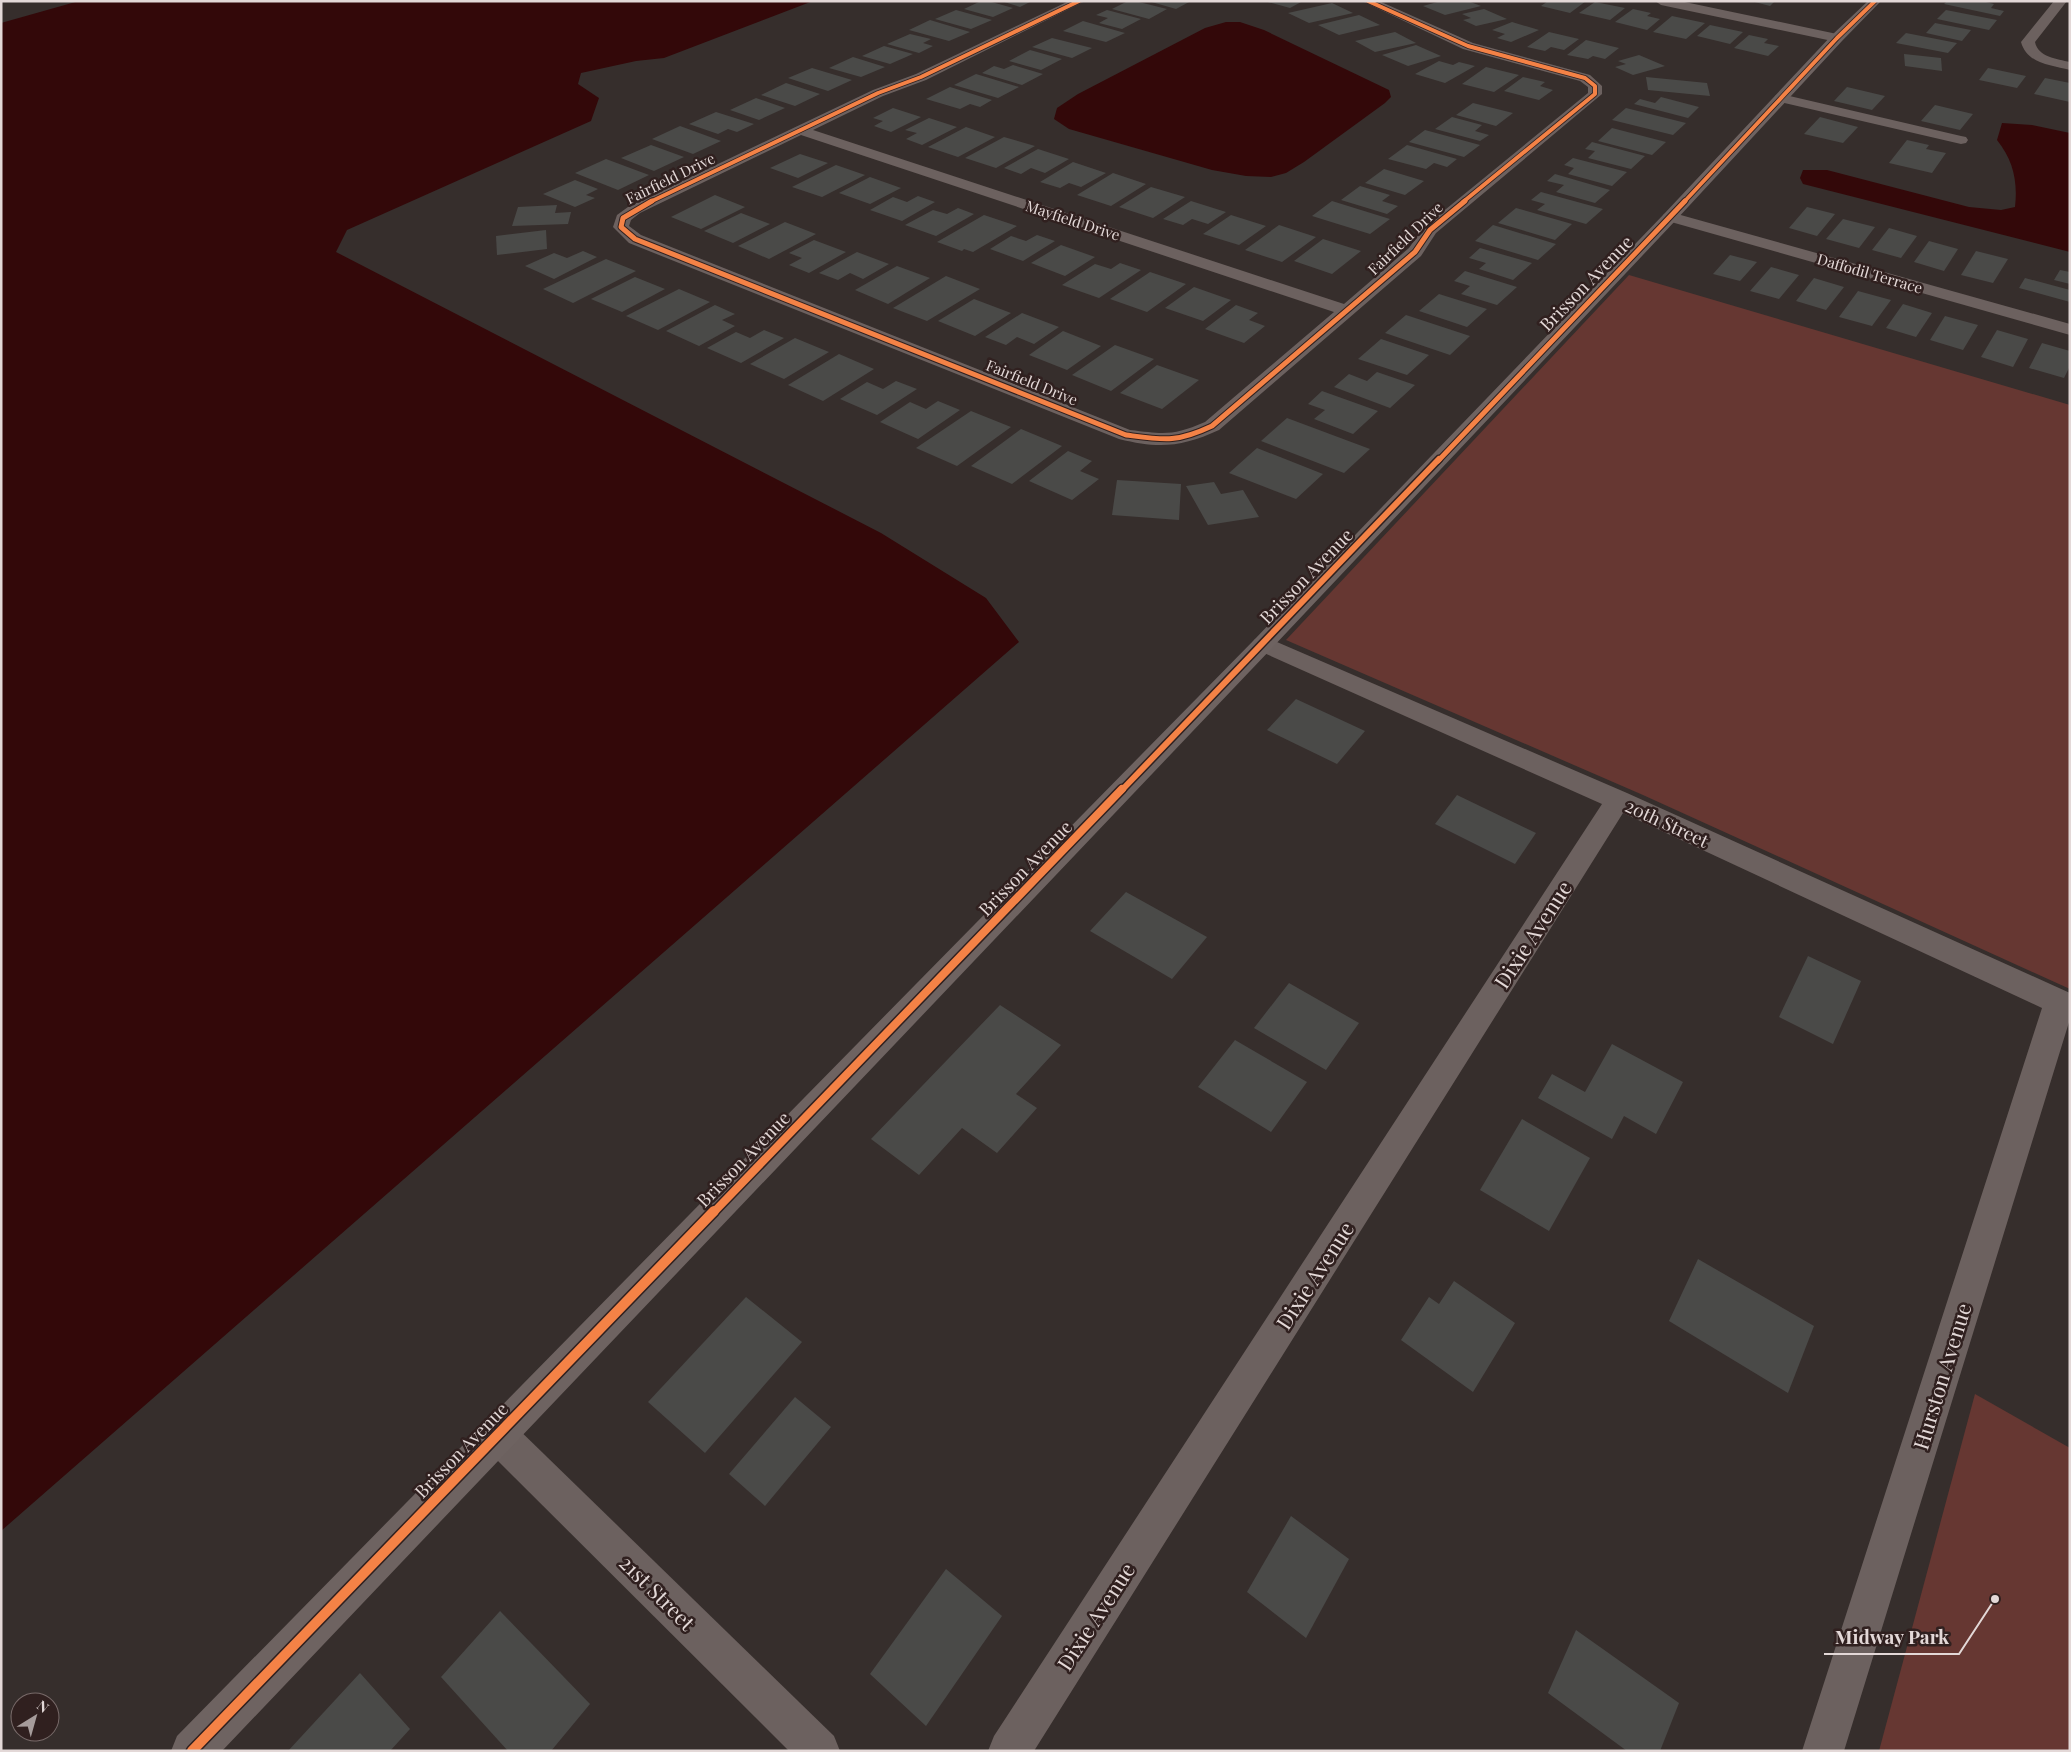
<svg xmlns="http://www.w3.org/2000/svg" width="2071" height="1752" font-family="'Playfair Display',serif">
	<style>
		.green { fill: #663732 }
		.water { fill: #330809 }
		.building { fill: #4a4a48 }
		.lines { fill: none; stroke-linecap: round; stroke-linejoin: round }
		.street { fill: #6c615f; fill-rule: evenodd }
		.secondary { fill: #6e6361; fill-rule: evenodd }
		.cycleway-far4-casing { stroke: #30201f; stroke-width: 5.5 }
		.cycleway-far3-casing { stroke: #30201f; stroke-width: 7 }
		.cycleway-far2-casing { stroke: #30201f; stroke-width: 9 }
		.cycleway-far1-casing { stroke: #30201f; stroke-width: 11 }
		.cycleway-casing { stroke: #30201f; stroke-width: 13 }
		.cycleway-far4 { stroke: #f48246; stroke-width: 4 }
		.cycleway-far3 { stroke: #f48246; stroke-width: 5 }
		.cycleway-far2 { stroke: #f48246; stroke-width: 6 }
		.cycleway-far1 { stroke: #f48246; stroke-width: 8 }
		.cycleway { stroke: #f48246; stroke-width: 10 }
		.labels { text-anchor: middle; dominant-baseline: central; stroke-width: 5; stroke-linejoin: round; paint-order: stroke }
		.far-street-label { font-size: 15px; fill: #e3d8d7; stroke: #30201f }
		.street-label { font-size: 18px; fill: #e3d8d7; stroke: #30201f }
		.near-street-label { font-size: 21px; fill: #e3d8d7; stroke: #30201f }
		.leader { fill: none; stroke: #e3d8d7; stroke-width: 2 }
		.callout-dot { fill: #e3d8d7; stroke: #30201f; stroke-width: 2 }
		.callout-label { font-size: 19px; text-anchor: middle; font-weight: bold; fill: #e3d8d7; stroke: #30201f; stroke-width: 5; stroke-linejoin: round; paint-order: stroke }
	</style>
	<rect width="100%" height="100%" fill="#362e2c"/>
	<g class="green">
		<path d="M1629,275L2070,405V989L1643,795L1286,640Z"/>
		<path d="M1975,1394L2070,1448V1751H1879Z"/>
	</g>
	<g class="water">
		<path d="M79,1H813L664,58L636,61L581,73L578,84L599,98L591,121L347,230L336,252L881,533L986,598L1019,642L1,1531V23Z"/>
		<path d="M1226,22H1240L1264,30L1389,90L1391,97L1385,103L1304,162L1286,173L1271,177L1246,176L1212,170L1069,129L1054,119L1057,108L1078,94L1205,28Z"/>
		<path d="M2002,123L2032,125L2070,133V252L1803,184L1800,178L1803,170H1827L1969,207L2001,210L2015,207C2018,181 2013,160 1997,140Z"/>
	</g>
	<g class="building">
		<path d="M981,1H988L1013,8L993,17L964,9Z"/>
		<path d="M1001,1H1032L1020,7Z"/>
		<path d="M1128,1H1135L1167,9L1149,19L1112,9Z"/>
		<path d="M1148,1H1191L1176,9Z"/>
		<path d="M1264,1H1303L1290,8Z"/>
		<path d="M1441,1H1468L1481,6L1445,15L1423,6Z"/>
		<path d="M1548,1H1586L1570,13L1541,6Z"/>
		<path d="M1751,1H1775L1770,6Z"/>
		<path d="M1947,1H1982L1994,4L1991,8L2004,11L2000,16L1944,4Z"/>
		<path d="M1595,2L1625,8L1610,20L1579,13Z"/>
		<path d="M1332,3L1353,13L1309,23L1288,13Z"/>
		<path d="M1484,9L1507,19L1476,26L1463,20L1471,18L1462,14Z"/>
		<path d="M1633,9L1651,13L1647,16L1660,19L1647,30L1615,22Z"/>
		<path d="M956,10L992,20L971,29L935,19Z"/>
		<path d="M1107,10L1141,19L1122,29L1099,23L1108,18L1096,15Z"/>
		<path d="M1946,10L1997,20L1989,30L1937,19Z"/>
		<path d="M1359,15L1380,25L1339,35L1318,25Z"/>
		<path d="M1672,16L1705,23L1686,39L1653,32Z"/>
		<path d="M930,20L970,32L949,41L909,30Z"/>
		<path d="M1083,21L1125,33L1106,42L1063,31Z"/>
		<path d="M1512,22L1539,30L1511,42L1497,38L1505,34L1492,30Z"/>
		<path d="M1935,23L1971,30L1962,41L1926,33Z"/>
		<path d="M1710,25L1743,32L1730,44L1697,36Z"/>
		<path d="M1395,32L1416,43L1375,52L1355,41Z"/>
		<path d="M1549,32L1579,39L1564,50L1551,47L1545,51L1527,47Z"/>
		<path d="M1906,33L1957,43L1948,53L1896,43Z"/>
		<path d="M910,34L931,39L923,43L933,46L919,53L887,44Z"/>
		<path d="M1749,35L1768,39L1764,43L1779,46L1768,56L1734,48Z"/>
		<path d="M1052,38L1092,48L1072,58L1032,47Z"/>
		<path d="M1586,40L1619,48L1605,59L1593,56L1588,59L1567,55Z"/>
		<path d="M1416,45L1441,56L1408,66L1382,55Z"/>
		<path d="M884,46L913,54L890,64L862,56Z"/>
		<path d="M1030,50L1062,59L1041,70L1009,61Z"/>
		<path d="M1904,54L1941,58L1942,71L1905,66Z"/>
		<path d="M1639,55L1665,66L1633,75L1615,67L1626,64L1618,61Z"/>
		<path d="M853,57L885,67L861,77L829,68Z"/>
		<path d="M1439,61L1453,65L1459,62L1475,66L1445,83L1415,74Z"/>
		<path d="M1013,65L1043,74L1022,85L982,73L994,66L1004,69Z"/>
		<path d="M1486,67L1519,75L1494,92L1462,84Z"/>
		<path d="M812,68L852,80L828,91L788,78Z"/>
		<path d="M1988,68L2026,76L2017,88L1979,80Z"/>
		<path d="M976,74L1019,87L998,98L954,85Z"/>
		<path d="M1523,77L1545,82L1540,86L1553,90L1539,100L1504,91Z"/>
		<path d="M1646,77L1707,83L1710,96L1648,90Z"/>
		<path d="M2045,78L2070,83V102L2034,94Z"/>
		<path d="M786,83L820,94L795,106L761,95Z"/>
		<path d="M950,87L992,100L980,107L970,104L960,109L926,99Z"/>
		<path d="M1847,87L1885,96L1872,110L1834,101Z"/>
		<path d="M1661,97L1699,107L1688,118L1634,104L1640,99L1655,103Z"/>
		<path d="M756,98L785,108L759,120L730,110Z"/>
		<path d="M1473,103L1513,113L1496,126L1456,115Z"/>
		<path d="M1935,105L1973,114L1960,130L1921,121Z"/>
		<path d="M893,108L921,117L891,132L874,126L883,121L873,118Z"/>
		<path d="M1626,108L1686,123L1673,135L1612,120Z"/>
		<path d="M716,112L754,124L737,132L728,129L718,134L689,124Z"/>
		<path d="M1452,117L1482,125L1475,131L1489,135L1480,141L1435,129Z"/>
		<path d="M1820,117L1858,127L1843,143L1804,134Z"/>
		<path d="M929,118L957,127L922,145L906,139L917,133L905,130Z"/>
		<path d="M680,126L721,141L693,154L652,139Z"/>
		<path d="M966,127L995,137L958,157L928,147Z"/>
		<path d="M1612,128L1666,142L1652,155L1598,141Z"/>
		<path d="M1425,130L1480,145L1464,157L1409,142Z"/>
		<path d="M1004,137L1035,146L996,168L965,158Z"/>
		<path d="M1907,140L1929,145L1926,149L1946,153L1932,173L1889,163Z"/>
		<path d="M1592,142L1645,156L1631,169L1588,158L1595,151L1585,149Z"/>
		<path d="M651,145L684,157L654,171L621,158Z"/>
		<path d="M1407,145L1457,159L1447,167L1434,163L1426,169L1388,159Z"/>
		<path d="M1038,149L1069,159L1045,173L1031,168L1021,174L1004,168Z"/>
		<path d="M800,154L828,163L798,178L770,168Z"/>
		<path d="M1573,158L1627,172L1612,186L1568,174L1574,168L1564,165Z"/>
		<path d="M606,159L649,175L618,190L575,173Z"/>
		<path d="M1073,162L1106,173L1081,187L1069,183L1060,188L1040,182Z"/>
		<path d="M836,165L865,175L822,197L792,187Z"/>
		<path d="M1384,169L1424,181L1405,195L1365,183Z"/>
		<path d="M1113,173L1146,184L1111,206L1077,195Z"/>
		<path d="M1555,174L1610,190L1595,203L1556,192L1564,185L1547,181Z"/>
		<path d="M870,177L901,188L870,204L839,193Z"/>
		<path d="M575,180L598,189L586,195L595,198L575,207L543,194Z"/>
		<path d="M1360,186L1390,195L1382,201L1398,206L1387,214L1341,200Z"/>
		<path d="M1151,187L1185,197L1153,218L1119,207Z"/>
		<path d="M1541,192L1603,209L1586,224L1537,210L1545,204L1531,200Z"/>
		<path d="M715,195L745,207L701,229L671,217Z"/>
		<path d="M918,196L935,202L902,221L870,210L893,197L907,202Z"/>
		<path d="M1191,201L1226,212L1208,224L1192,219L1183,225L1163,219Z"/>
		<path d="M1332,201L1390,219L1370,234L1312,216Z"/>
		<path d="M557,205L555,213L571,212L568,224L512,226L518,207Z"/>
		<path d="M1807,207L1835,214L1817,236L1789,228Z"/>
		<path d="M958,208L974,214L936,236L905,225L933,210L947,214Z"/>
		<path d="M1516,208L1572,224L1555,240L1498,223Z"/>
		<path d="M741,213L770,224L733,243L704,231Z"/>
		<path d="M984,215L1017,226L973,252L964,249L962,251L937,242Z"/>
		<path d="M1231,215L1266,226L1239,245L1203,234Z"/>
		<path d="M1843,219L1875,227L1859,248L1826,239Z"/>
		<path d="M785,222L816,234L769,259L738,246Z"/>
		<path d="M1279,225L1316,237L1282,262L1245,250Z"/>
		<path d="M1493,225L1556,244L1538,260L1475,241Z"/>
		<path d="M1889,228L1917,236L1901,258L1872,250Z"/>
		<path d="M546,230L547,249L497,255L496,236Z"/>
		<path d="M1037,235L1055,241L1023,261L990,249L1011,236L1026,241Z"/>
		<path d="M1323,239L1361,251L1332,274L1294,261Z"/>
		<path d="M814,240L846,252L809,273L789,265L802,258L789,253Z"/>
		<path d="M1929,241L1958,249L1944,271L1914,262Z"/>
		<path d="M1061,245L1095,257L1065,276L1031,263Z"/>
		<path d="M1480,248L1532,263L1513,280L1479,269L1486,263L1469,258Z"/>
		<path d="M583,251L597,257L554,279L525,266L554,253L567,258Z"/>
		<path d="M1976,251L2008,259L1993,283L1961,275Z"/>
		<path d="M857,252L889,264L863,279L850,273L838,280L819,273Z"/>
		<path d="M1730,255L1757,262L1740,281L1713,274Z"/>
		<path d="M606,259L636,271L573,303L543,289Z"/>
		<path d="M1120,263L1141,270L1099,298L1062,285L1095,264L1111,269Z"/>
		<path d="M897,266L930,278L888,304L855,290Z"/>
		<path d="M1771,267L1799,275L1779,299L1750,291Z"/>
		<path d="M2060,270L2070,272V284L2054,280Z"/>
		<path d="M1465,271L1517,287L1497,305L1461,294L1470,286L1454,281Z"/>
		<path d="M1150,272L1186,284L1147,312L1110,299Z"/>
		<path d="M946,276L980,289L927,321L893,308Z"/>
		<path d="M635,277L665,289L622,312L591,299Z"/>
		<path d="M1814,278L1844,287L1826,310L1796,301Z"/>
		<path d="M2025,278L2070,290V302L2019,288Z"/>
		<path d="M1194,287L1231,300L1203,321L1165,308Z"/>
		<path d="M679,289L710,302L658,330L626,316Z"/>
		<path d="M1858,291L1891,300L1872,326L1839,317Z"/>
		<path d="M1439,294L1487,309L1467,327L1419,311Z"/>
		<path d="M974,299L1011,313L975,336L938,321Z"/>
		<path d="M1903,304L1932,313L1916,337L1886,328Z"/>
		<path d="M715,305L735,314L722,320L735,326L699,346L666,331Z"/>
		<path d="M1236,305L1258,313L1249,320L1265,326L1244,343L1205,329Z"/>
		<path d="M1022,313L1059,327L1034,344L1017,337L1006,345L985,337Z"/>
		<path d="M1406,315L1470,336L1450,355L1385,333Z"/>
		<path d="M1945,316L1978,325L1963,350L1930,340Z"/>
		<path d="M764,330L784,338L741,363L707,348L736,332L750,338Z"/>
		<path d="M1997,330L2028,339L2013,367L1981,357Z"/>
		<path d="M1063,331L1101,346L1067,370L1029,355Z"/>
		<path d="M795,338L829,352L784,379L750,364Z"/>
		<path d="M1381,339L1429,355L1407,375L1358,359Z"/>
		<path d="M2042,343L2070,351V366L2064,378L2029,368Z"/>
		<path d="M1115,345L1154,359L1111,391L1072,375Z"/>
		<path d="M839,354L874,369L823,401L788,385Z"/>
		<path d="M1157,365L1199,380L1162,409L1120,393Z"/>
		<path d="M1377,372L1415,385L1390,408L1334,387L1349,374L1367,381Z"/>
		<path d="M896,381L917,389L877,415L840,399L867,382L883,389Z"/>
		<path d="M1322,391L1378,411L1353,434L1314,419L1325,410L1308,404Z"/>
		<path d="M938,401L960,410L918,439L880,422L910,402L926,409Z"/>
		<path d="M971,411L1011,427L957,466L916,448Z"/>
		<path d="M1287,418L1370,449L1344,473L1261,441Z"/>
		<path d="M1021,429L1062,446L1012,484L971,466Z"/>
		<path d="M1257,448L1323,474L1296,499L1229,473Z"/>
		<path d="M1068,451L1092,461L1080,471L1099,479L1072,500L1029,481Z"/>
		<path d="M1117,480L1181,484L1179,520L1112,515Z"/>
		<path d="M1214,482L1221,494L1243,490L1259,517L1208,525L1186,486Z"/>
		<path d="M1296,699L1365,731L1337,764L1267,730Z"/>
		<path d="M1457,795L1536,833L1515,864L1435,824Z"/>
		<path d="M1126,892L1207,937L1172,979L1090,931Z"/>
		<path d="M1808,956L1861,981L1833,1044L1779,1017Z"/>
		<path d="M1289,983L1359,1023L1326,1070L1254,1028Z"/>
		<path d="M1000,1005L1061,1045L1016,1094L1037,1108L997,1153L962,1128L919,1175L871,1139Z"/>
		<path d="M1235,1040L1307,1082L1271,1132L1198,1087Z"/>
		<path d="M1612,1044L1683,1082L1656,1134L1624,1116L1612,1139L1538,1098L1552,1074L1585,1092Z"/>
		<path d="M1522,1119L1590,1158L1549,1231L1480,1190Z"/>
		<path d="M1698,1259L1814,1326L1788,1393L1669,1321Z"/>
		<path d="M1454,1281L1515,1323L1473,1392L1401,1340L1429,1297L1439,1304Z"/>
		<path d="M746,1297L802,1342L705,1453L648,1402Z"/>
		<path d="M795,1397L831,1427L765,1506L729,1474Z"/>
		<path d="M1291,1516L1349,1559L1306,1638L1247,1592Z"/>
		<path d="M946,1569L1002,1616L926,1726L870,1674Z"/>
		<path d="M500,1611L590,1704L551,1751H508L441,1677Z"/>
		<path d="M1576,1630L1679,1703L1660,1751H1627L1548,1693Z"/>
		<path d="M360,1673L410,1729L390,1751H288Z"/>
	</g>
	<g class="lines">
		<g class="street">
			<path d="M1069,1H1085L926,80L883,96L813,130L1344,304L1409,248L1424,227L1588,93V87L1580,81L1463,49L1362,1H1379L1473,43L1590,75L1602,86V94L1436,233L1421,256L1219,430C1182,447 1159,449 1119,439L629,243L613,227L617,215L628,207L873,90L916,74ZM801,135L1334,312L1205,422C1173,436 1164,434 1130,430L641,235L629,226L631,220L640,213Z"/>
			<path d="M1655,1H1680L1837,34L1844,38L1837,42L1661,5Z"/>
			<path d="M2054,1H2067L2035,42C2038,57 2057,59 2070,62V70C2051,65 2027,64 2021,42Z"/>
			<path d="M1781,94L1961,136L1966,137L1968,140L1966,143L1961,144L1776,101L1774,98L1776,95Z"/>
			<path d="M1670,212L2070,324V335L1664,220L1662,217L1664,214Z"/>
			<path d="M1263,636L1627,793L2070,993V1019L1844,1751H1802L2042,1008L1623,813L1034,1751H988L994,1736L1602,804L1255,649L1251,644L1255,639Z"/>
			<path d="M497,1415L510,1421L834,1736L840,1751H789L484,1447L478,1434L484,1421Z"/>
		</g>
		<path class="secondary" d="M1868,1H1881L1842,41L1676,220L1271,649L222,1751H171L177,1736L1255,639L1664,214L1832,35Z"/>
		<g class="cycleway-far4-casing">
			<g id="cycleway-far4">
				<path d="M1368,1L1468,46L1585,78L1595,86V94L1463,202"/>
				<path d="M650,202L878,93L921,77L1079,1"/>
				<path d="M1684,202L1837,38L1875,1"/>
			</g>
		</g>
		<g class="cycleway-far3-casing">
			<g id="cycleway-far3">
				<path d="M652,201L623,218L621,227L635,239L1126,435C1164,440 1176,443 1212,426L1415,252L1430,230L1465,201"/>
				<path d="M1438,461L1685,201"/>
			</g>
		</g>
		<g class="cycleway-far2-casing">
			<path id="cycleway-far2" d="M1121,791L1439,459"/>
		</g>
		<g class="cycleway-far1-casing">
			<path id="cycleway-far1" d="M713,1213L1122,789"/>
		</g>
		<g class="cycleway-casing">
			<path id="cycleway" d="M192,1751L714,1211"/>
		</g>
		<use href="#cycleway-far4" class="cycleway-far4"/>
		<use href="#cycleway-far3" class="cycleway-far3"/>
		<use href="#cycleway-far2" class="cycleway-far2"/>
		<use href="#cycleway-far1" class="cycleway-far1"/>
		<use href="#cycleway" class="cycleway"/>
	</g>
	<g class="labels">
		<g class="far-street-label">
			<text transform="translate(670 178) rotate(-26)">Fairfield Drive</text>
			<text transform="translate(1073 220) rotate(18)">Mayfield Drive</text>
			<text transform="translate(1405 238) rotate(-44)">Fairfield Drive</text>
			<text transform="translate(1870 273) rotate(16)">Daffodil Terrace</text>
			<text transform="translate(1032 382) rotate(22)">Fairfield Drive</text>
		</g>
		<g class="street-label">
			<text transform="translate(1586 283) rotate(-46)">Brisson Avenue</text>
			<text transform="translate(1306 576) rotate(-46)">Brisson Avenue</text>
			<text transform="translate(1667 823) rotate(25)">20th Street</text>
			<text transform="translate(1025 868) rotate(-46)">Brisson Avenue</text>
			<text transform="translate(743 1159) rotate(-46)">Brisson Avenue</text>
			<text transform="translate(461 1450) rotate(-46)">Brisson Avenue</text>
		</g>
		<g class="near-street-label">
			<text transform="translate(1532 934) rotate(-57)">Dixie Avenue</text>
			<text transform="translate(1314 1275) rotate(-57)">Dixie Avenue</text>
			<text transform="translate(1941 1376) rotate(-73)">Hurston Avenue</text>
			<text transform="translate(658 1592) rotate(45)">21st Street</text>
			<text transform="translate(1095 1616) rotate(-57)">Dixie Avenue</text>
		</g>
	</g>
	<path class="leader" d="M1995 1599L1959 1654H1824"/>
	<circle class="callout-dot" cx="1995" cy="1599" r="5"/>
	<g class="callout-label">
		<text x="1892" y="1644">Midway Park</text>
	</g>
	<rect width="2071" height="1752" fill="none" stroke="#e3d8d7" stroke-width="5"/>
	<g transform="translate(35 1717) rotate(37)"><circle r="24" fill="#30201f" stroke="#786a69"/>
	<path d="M0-4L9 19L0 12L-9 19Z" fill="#a69c9b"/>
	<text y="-8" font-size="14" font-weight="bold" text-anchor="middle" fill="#e3d8d7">N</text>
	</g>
</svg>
